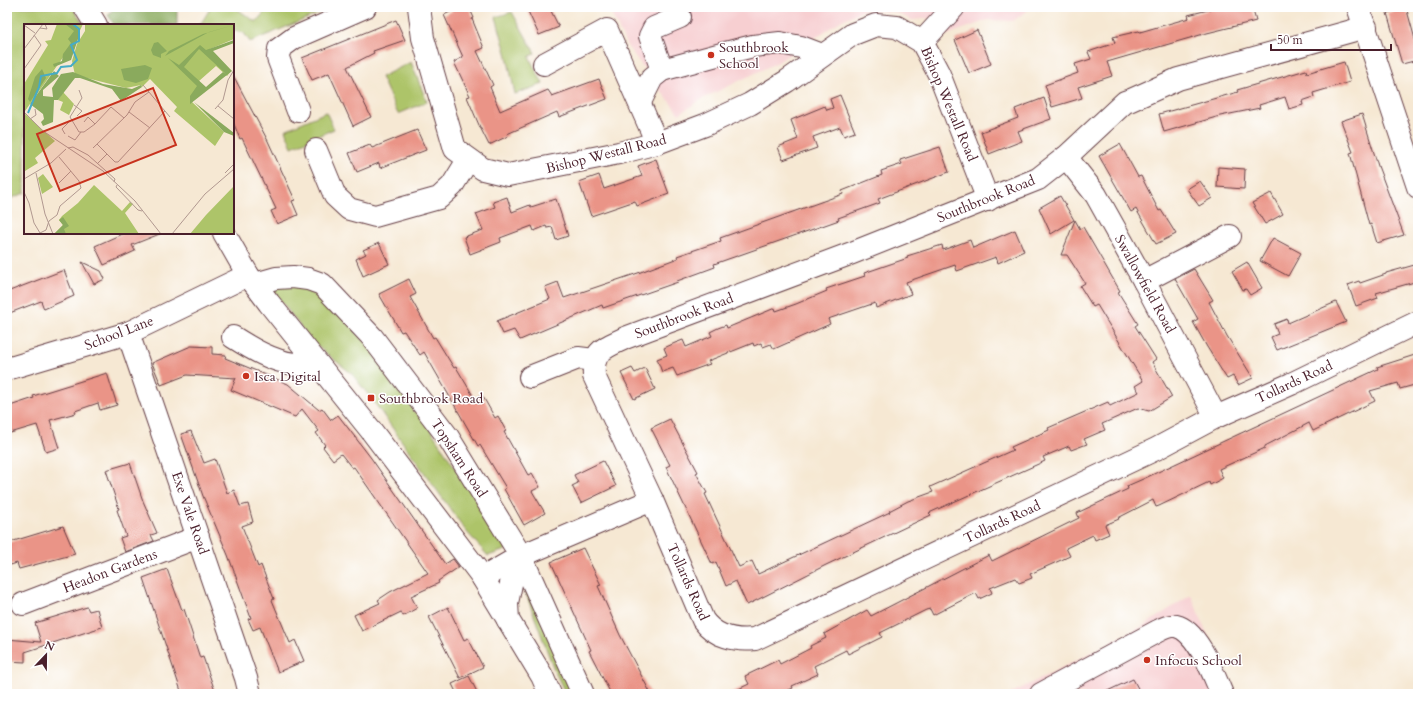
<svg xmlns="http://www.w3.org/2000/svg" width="1425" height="701" font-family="Cardo,serif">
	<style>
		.built { fill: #f7cfd1 }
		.green { fill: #adc469; stroke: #7c724a }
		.forest { fill: #8aaa5d; stroke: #6a6444 }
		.building { fill: #ea9487 }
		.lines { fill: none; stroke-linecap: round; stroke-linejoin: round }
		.minor-casing { stroke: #643d44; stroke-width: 24 }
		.major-casing { stroke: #643d44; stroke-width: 24 }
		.minor { stroke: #fff; stroke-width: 22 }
		.major { stroke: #fff; stroke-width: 22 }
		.poi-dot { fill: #c8321e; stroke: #fff; stroke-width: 1.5 }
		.labels { text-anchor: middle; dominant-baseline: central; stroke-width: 3; stroke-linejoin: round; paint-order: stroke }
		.poi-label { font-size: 14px; fill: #4a1f2b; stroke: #fff; text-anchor: start }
		.street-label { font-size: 14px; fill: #4a1f2b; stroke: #fff }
		.inset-river { fill: none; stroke: #46acc6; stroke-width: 2 }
		.inset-road { fill: none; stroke: #b19890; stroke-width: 1 }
		.view { fill: #c8321e; fill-opacity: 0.15; stroke: #c8321e; stroke-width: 2 }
		.inset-edge { fill: none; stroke: #4a1f2b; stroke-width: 2 }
	</style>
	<rect width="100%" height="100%" fill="#fff"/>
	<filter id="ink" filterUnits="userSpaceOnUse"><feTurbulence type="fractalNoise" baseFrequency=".025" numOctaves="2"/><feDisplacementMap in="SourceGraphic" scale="8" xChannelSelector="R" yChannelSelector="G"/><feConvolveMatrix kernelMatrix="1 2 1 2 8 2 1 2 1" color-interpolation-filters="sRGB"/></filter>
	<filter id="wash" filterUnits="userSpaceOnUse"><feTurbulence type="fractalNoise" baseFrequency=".012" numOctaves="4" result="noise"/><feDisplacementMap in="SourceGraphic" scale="16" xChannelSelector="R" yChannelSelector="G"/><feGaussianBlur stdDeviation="0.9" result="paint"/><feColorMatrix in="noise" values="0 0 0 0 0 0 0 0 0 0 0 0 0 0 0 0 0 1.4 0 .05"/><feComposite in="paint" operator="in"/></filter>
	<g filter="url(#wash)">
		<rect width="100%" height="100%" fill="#f6e8d3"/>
		<g class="built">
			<path d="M608,7H1031V8L1013,21L988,20L944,36L934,18L912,20L894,12L864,10L842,20L778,62L702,99L679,114L627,46Z"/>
			<path d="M1191,595L1232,694H1010L1143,626Z"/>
		</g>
		<g class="green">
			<path d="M7,7H72L84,25H25V193L7,200Z"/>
			<path d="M211,7H234L256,22L269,7H305L314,12L320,7L325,11L250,42L244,33L233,30V25H200Z"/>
			<path d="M512,12L535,53L529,57L543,84L515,94L507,56L496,17Z"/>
			<path d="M411,62L427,102L398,114L381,77Z"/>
			<path d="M326,112L334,129L292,147L285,130Z"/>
			<path d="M313,283L393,372L508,549L488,556L466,531L371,398L351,373L312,342L269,285Z"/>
			<path d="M528,583L576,694H566L555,672L526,594Z"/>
		</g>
		<path class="forest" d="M115,7H177V25H114L108,15Z"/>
		<g id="blocks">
			<g class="building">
				<path d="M450,7H469L474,18L472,19L484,48L477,51L493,85L490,87L500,111L548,90L552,96L599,79L607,99L559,117L557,112L507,134L508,136L489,145L479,125L467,97L470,96L454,62L463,57L444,15L452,11Z"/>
				<path d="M526,7H549L559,27L539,35Z"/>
				<path d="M1220,7H1252L1256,21L1207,33L1107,62L1112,76L1078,87L1082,98L1052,107L1045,85L1078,73L1075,64L1091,59L1088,52L1115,43L1113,37L1139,31L1140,32L1189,18L1188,15Z"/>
				<path d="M1406,7L1418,50V60L1402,64L1387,13Z"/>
				<path d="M396,20L405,40L373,51L374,53L347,67L371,117L353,126L329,73L312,80L302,58Z"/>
				<path d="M977,30L991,64L969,73L955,40Z"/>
				<path d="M1344,62L1350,82L1313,93L1314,97L1302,101L1303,105L1289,109L1285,97L1259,105L1260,108L1220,116L1164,132L1159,114L1238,92L1237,90L1306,70L1307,73Z"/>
				<path d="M233,75L268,141L295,200L292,201L298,215L277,224L271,211L276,209L242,138L240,139L233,122Z"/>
				<path d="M840,95L855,132L844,136L840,127L813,137L817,148L783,160L778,147L798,139L791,120L825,106L827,110L833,108L830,99Z"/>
				<path d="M1044,98L1051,119L1018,131L1022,141L989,154L981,132L1018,118L1015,109Z"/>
				<path d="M1362,114L1378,166L1404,235L1377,243L1371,224L1369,225L1350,153L1353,152L1341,121Z"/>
				<path d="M417,130L426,150L380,168L379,163L357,172L349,153L370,145L372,148Z"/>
				<path d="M1120,144L1138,177L1141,176L1159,211L1161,210L1176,234L1156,244L1136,209L1131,212L1099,156Z"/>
				<path d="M940,147L949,172L878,199L880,203L838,218L839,220L714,264L715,267L677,281L678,282L603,308L602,305L520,340L514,330L503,334L497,321L550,299L545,287L558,282L564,298L638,273L678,258L677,256L721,241L720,238L843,194L842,191L882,175L881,171L902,164L900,160Z"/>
				<path d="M656,159L669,194L637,206L635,201L591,216L579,182L599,175L604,189L642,176L638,166Z"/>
				<path d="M1218,167L1245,169L1244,189L1217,187Z"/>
				<path d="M1200,181L1212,198L1199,206L1187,189Z"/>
				<path d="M1271,193L1283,214L1265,224L1252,203Z"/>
				<path d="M1060,196L1074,220L1051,234L1039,208Z"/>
				<path d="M507,197L512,212L530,205L531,207L556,199L568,236L556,240L552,227L547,228L546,226L534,231L532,226L500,238L501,242L470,254L464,237L483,230L476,214L495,207L493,202Z"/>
				<path d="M1075,220L1080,229L1083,227L1120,291L1118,292L1138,324L1135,326L1156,359L1152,362L1172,397L1149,411L1138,408L1102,424L1105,430L1084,439L1087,444L1071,450L1069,446L1043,457L1045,461L929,513L931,515L826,565L747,605L736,581L726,586L716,562L712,564L666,467L670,465L651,428L670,419L698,472L696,473L707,493L705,494L739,567L752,561L758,574L890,512L889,511L908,501L933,492L930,487L1013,450L1011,447L1049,430L1048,428L1108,402L1110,406L1139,392L1135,386L1143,381L1097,305L1093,307L1080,286L1085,283L1067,255H1061Z"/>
				<path d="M1015,230L1024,251L998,263L996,257L957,271L955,265L906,282L911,294L876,308L875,303L828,319L830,324L774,349L771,344L763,347L761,343L754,346L753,343L708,361L710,364L677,376L673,368L662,372L657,359L667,355L664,348L675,343L683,340L686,347L712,336L710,332L718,328L726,325L727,328L775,308L776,311L796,304L827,291L826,289L865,276L864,273L908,258L907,256L942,245L943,250L970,240L973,248Z"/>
				<path d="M124,233H162L132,245L135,251L104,265L95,246Z"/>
				<path d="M1273,238L1301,253L1288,276L1260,261Z"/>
				<path d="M379,243L389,264L363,276L356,259L366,254L363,250Z"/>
				<path d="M82,262L101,271L105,279L94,284Z"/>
				<path d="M1247,262L1262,288L1250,295L1246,289L1243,290L1232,271Z"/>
				<path d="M1418,264V281L1376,293L1378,298L1356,306L1348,285L1359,281L1360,283L1386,274V273Z"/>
				<path d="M1194,269L1213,300L1209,302L1227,336L1253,378L1238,385L1233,376L1227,379L1207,347L1193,322L1198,319L1175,279Z"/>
				<path d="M64,270L74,296L44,309L41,301L7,314V292Z"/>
				<path d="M409,279L416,294L410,297L433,338L435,337L454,368L456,367L475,399L482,395L495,418L498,416L506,431L504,432L528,475L532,473L540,487L532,491L545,513L524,525L504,489L506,488L480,445L478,446L424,352L420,355L404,331L401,332L379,294Z"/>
				<path d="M1336,302L1346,322L1277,350L1271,337L1278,334L1274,324L1287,319L1288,323Z"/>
				<path d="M191,346L212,347V354L226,355L225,358L288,384L319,410L322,408L331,420L338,415L371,458L445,564L453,559L459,567L438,581L439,583L411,596L417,608L403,616L401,612L362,631L354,615L380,603L378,600L390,592L428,573L354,467L352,468L341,454L333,460L323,447L325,445L316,433L319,431L302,409L295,417L231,390L236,378L187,375L161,385L152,363Z"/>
				<path d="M1418,354V384L1400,389L1398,383L1370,391L1375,401L1313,431L1309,423L1265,446V448L1219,469L1223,478L1210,485L1209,482L1159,506L1156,507L1153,500L1118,518L1119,519L1105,525L1109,534L1095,540L1093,535L1066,548L1070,556L1030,574L1032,578L1019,583L1015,578L990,588L992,593L979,599L976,593L933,615L930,609L926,610L880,633L882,637L848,654L846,650L814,666L818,674L792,686L793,688L780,694H728L749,684L745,676L778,660L780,664L811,648L810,646L826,638L824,634L867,610L871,616L989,555L992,561L1079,518L1077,513L1128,489L1127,486L1143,479L1378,369L1377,367Z"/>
				<path d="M632,368L635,373L645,368L655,389L634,399L621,373Z"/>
				<path d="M107,373L117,405L100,410L98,403L75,411L76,413L50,420L59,448L46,452L37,425L7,434V407L34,398L33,396Z"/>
				<path d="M191,431L204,463L215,459L227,493L234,490L240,506L248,504L253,522L242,526L258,567L261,565L274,599L272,600L290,643L295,640L304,661L278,672L260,627L253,630L248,619L251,618L228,555L203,496L181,434Z"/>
				<path d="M603,461L616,486L581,503L572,486L578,483L574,475Z"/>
				<path d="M130,463L143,501L157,533L151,535L154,541L125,552L120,538L126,536L117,510L119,509L106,470Z"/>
				<path d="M63,526L75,554L19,569L17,563L7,566V543Z"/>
				<path d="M583,548L601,585L598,586L620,635L651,694H611L589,651L591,650L551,562Z"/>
				<path d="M167,569L182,610L184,609L200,658L203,657L216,694H182L143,578Z"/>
				<path d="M87,607L89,611L97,609L102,627L25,652V662L7,661V639L41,642L35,623Z"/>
				<path d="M448,607L464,640L468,638L483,667L460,678L429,617Z"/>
				<path d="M469,676L478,694H457L452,684Z"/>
				<path d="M1133,679L1141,694H1101Z"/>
			</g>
		</g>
	</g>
	<g filter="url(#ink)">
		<use href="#blocks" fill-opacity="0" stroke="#643d44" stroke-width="1"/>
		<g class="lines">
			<g class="minor-casing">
				<g id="minor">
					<path d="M419,7L423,38L455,149L483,169L508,175L619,153L657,143L705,125L750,104L787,81L853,34L876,25L897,27L922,42L939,74L988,200"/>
					<path d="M1358,7L1418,187"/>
					<path d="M1366,27L1178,79L1131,100L1125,102L1066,157L1038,179L852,253L625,338C605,348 592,350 594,376L652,500L703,620C715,637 736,641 755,639L1156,449L1216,417L1291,384L1418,322"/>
					<path d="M922,42L954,7"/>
					<path d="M544,64L607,30L657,143"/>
					<path d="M662,70L650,36L654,28L680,17"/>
					<path d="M640,102L652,78L662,70L721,54L753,46L780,43L801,47L822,55"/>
					<path d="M298,111L278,58L279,49L294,38L365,7"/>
					<path d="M316,150L335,196L349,209L375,216L439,198L452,186L468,160"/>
					<path d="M1066,157L1096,195L1144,281L1216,417"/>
					<path d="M1144,281L1230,236"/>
					<path d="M255,284L276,278L293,277L308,279L322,284L372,337L448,437L521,556L583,694"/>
					<path d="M128,333L246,678L250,694"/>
					<path d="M233,337C252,349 272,361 294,364C302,365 311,364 319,366"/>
					<path d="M7,369L128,333L248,275"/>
					<path d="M530,377L578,358L594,360"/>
					<path d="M483,578L521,556L652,500"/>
					<path d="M23,604L198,537"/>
					<path d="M508,620L507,603L516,560"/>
					<path d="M1041,694L1156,632C1162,629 1169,625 1176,626C1198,631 1214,676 1222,694"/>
				</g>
			</g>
			<g class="major-casing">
				<g id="major">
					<path d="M85,7L96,25"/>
					<path d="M224,233L248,275L269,303L370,429L481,575L542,676L550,694"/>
				</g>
			</g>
			<use href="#minor" class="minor"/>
			<use href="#major" class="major"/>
		</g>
	</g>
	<g class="poi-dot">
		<circle cx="711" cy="55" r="4"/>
		<circle cx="246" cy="376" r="4"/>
		<rect x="367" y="394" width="8" height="8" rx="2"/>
		<circle cx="1147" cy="660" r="4"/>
	</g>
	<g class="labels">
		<g class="poi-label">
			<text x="719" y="47">Southbrook<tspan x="719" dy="16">School</tspan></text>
			<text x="254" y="376">Isca Digital</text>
			<text x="379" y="398">Southbrook Road</text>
			<text x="1155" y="660">Infocus School</text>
		</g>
		<g class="street-label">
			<text transform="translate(949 104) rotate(67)">Bishop Westall Road</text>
			<text transform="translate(606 154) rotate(-14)">Bishop Westall Road</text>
			<text transform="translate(986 199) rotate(-22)">Southbrook Road</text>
			<text transform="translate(1145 284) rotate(61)">Swallowfield Road</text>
			<text transform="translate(684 316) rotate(-21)">Southbrook Road</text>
			<text transform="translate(119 333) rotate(-21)">School Lane</text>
			<text transform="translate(1294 382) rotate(-25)">Tollards Road</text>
			<text transform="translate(459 458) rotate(57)">Topsham Road</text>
			<text transform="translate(190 513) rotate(71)">Exe Vale Road</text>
			<text transform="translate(1002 522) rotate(-25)">Tollards Road</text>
			<text transform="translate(110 571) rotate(-21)">Headon Gardens</text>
			<text transform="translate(688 582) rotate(66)">Tollards Road</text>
		</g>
	</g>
	<g transform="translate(24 24)">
		<rect width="210" height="210" fill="#f6e8d3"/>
		<path d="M33,0H59L52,15L1,87L0,60L24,21L21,17L27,16ZM61,0H210V15L186,25L207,47L203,52L192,42L175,57L181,64L168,78L200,108L191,122L150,87L153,83L126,55L118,63L117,61L102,64L51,51L48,37L53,20L61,7ZM39,68L50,80L45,91L36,86L39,78L34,76ZM0,89L31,117L11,134L14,139L1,147ZM19,150L29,163L18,170L14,154ZM70,161L98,187L106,178L109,180L101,189L115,210H30L39,201L35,196L38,192L54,179ZM210,162V210H166L182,191Z" fill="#adc469"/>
		<path d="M41,0H50L55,7V12L47,36L30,43L29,40L38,37L39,30L47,19L44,15L50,7ZM210,1L185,8L141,32L145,27L179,10ZM210,16V19L189,27L208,47L166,80V72L173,62L144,34L155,41L176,21L182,26ZM175,25L202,50L199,48L182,63L160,43ZM134,18L143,27L137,30V34L129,31L127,26L130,19ZM121,41L128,44L124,55L112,59L100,56L97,45ZM18,45L22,54L6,78L4,75L11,53ZM30,47L35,52L19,66V72L29,73L28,64L37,50L49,48L79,60L108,65L117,61L118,63L97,77L88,65L56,54H51L34,76H30L29,98L19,102L17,98L20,95L19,90L6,80ZM170,78L210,109V112L200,108ZM39,193L45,202L40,205L42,210H30L39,201L35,196Z" fill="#8aaa5d" fill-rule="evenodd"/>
		<path class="inset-river" d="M4,89L15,63L17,52L33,49L37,43L47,42L53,36L47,21L55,17V5L49,0"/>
		<path class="inset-road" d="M0,1L11,9M16,4L23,5L21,0M0,25L19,0M0,45L17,21L10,11M119,61L146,93M55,66L58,74L46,93L55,108H60L71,100L87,83L100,94M50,81L58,87L53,92M194,82L210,95M191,85L199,76L204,56L210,46M0,88L19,107L79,147L111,177L137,210M105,88L126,104M6,95L12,91L11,85M60,98L64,93L71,100M41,110L38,105L47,96M44,112L51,116L57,108M73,120L91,138H94L141,87M44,124L49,123L64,131L91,155L90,158M69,124L103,91L111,78L125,68M73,140L83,130M12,149L21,190L29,210M201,149L210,140M0,155L27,139L42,125M35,159L47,147M93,161L92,163L114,186L118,187M0,168L5,179L10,199L16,209M16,209L22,206L25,197L33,191L36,182L57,164L55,157L35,133M148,210L181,170L210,145"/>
		<path class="view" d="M129,64L152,121L36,167L13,110Z"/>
		<rect width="210" height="210" class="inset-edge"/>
	</g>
	<rect width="1425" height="701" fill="none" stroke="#fff" stroke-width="24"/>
	<g transform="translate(46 655) rotate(22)" stroke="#ffffff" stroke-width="3" paint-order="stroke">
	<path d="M0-3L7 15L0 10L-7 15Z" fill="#4a1f2b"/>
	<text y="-6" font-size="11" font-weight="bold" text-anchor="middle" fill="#4a1f2b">N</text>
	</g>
	<path d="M1271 44v6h120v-6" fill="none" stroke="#4a1f2b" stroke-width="2"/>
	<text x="1277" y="44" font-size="12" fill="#4a1f2b" stroke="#ffffff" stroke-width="3" paint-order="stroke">50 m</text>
</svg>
